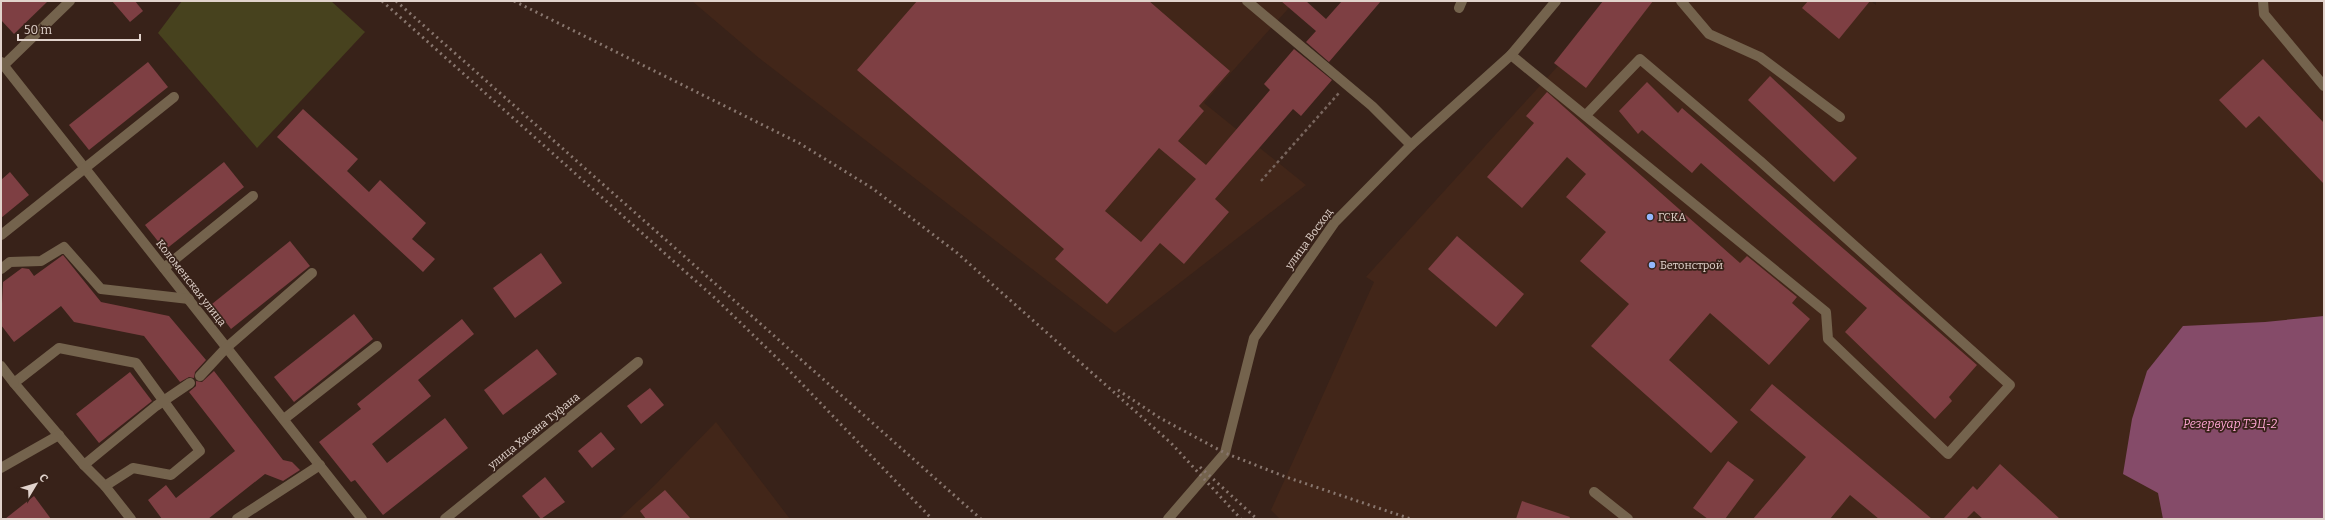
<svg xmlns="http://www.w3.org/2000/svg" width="2325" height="520" font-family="Bitter,serif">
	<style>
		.built { fill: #422619 }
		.green { fill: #47421e }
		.water { fill: #854b69 }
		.building { fill: #7e3f43; fill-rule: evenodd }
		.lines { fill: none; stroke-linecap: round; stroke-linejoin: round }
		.path { stroke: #78655d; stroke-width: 2.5; stroke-dasharray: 3 3; stroke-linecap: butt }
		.minor { stroke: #74634d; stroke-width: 10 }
		.rail { stroke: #88766e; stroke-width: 3; stroke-dasharray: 2 4; stroke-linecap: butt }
		.poi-dot { fill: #93b7fd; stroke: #382219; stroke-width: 1.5 }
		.labels { text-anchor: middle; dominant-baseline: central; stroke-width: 3.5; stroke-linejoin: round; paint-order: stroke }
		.poi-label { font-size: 11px; fill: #e1d3cc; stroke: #382219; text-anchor: start }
		.street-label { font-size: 11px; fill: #e1d3cc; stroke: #382219 }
		.water-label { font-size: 12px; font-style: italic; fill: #fea5d2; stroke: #382219 }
	</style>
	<rect width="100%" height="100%" fill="#382219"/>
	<g class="built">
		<path d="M692,1H1295L1204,103L1306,185L1115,333L759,58Z"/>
		<path d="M1617,1H1871L1876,5V1H2324V519H1280L1271,510L1374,282L1366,277Z"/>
		<path d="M716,422L790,519H619L656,484Z"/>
	</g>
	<path class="green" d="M182,1H331L365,32L257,148L158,33Z"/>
	<path class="water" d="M2324,316V519H2163L2158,493L2123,474L2132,419L2147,371L2183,326L2265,322Z"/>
	<g class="building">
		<path d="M1,1H48L14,34L1,20Z"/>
		<path d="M112,1H135L143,11L130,22Z"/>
		<path d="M917,1H1149L1230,71L1199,106L1204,111L1178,141L1206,165L1270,90L1264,84L1294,49L1332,80L1301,116L1293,109L1215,199L1229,212L1184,264L1160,243L1107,304L1055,259L1064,249L857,70ZM1159,148L1196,179L1141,242L1105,211Z"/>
		<path d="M1281,1H1306L1326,19L1342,1H1381L1329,62L1306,42L1316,31Z"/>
		<path d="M1603,1H1653L1586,88L1554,63Z"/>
		<path d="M1808,1H1870L1839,39L1802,8Z"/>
		<path d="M2263,59L2324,123V184L2259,116L2246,128L2219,100Z"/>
		<path d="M148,62L168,87L89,150L69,125Z"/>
		<path d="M1770,76L1857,158L1834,182L1748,100Z"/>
		<path d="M1647,82L1678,113L1682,108L1977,365L1949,397L1952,401L1935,419L1845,332L1867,308L1701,163L1692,173L1642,130L1638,134L1619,111Z"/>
		<path d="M1547,92L1740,263L1747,256L1797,297L1792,303L1810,319L1769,365L1710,313L1669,360L1738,422L1711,453L1591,346L1629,304L1580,261L1606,232L1566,197L1586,174L1567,157L1522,208L1487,177L1534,123L1526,116Z"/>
		<path d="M303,109L358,159L347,171L369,192L380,180L426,223L412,239L435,259L423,272L277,137Z"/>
		<path d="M224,162L244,187L165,250L145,225Z"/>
		<path d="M10,172L29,195L1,218V180Z"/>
		<path d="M1457,236L1524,294L1496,327L1428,269Z"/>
		<path d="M290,241L310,266L231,329L212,304Z"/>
		<path d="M541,253L562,283L515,318L493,288Z"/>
		<path d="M63,255L101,302L169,316L206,360L195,372L194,378L189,377L180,382L144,336L74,322L61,306L14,342L1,325L3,282L22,268L29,269L34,276Z"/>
		<path d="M354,314L373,339L294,402L274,377Z"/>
		<path d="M462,319L474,334L418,380L431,396L372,444L387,463L445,418L468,448L383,515L355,480L351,482L319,442L361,409L357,404Z"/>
		<path d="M537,349L557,374L503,415L484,390Z"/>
		<path d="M214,371L283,460L292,462L300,470L283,481L265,474L208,519H162L148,500L166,485L176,498L235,451L189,392L196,386V381L202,382Z"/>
		<path d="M130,372L152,401L99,443L76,414Z"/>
		<path d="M1772,384L1932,519H1879L1850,495L1830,519H1753L1806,457L1750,410Z"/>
		<path d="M650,388L664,405L641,424L627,406Z"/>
		<path d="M601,432L615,449L592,468L578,451Z"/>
		<path d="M1728,461L1754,480L1725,519H1708L1693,508Z"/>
		<path d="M2000,464L2060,519H1983L1974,511L1966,519H1943L1973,486L1977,490Z"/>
		<path d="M545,477L565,502L541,519L522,496Z"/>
		<path d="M665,490L691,519H646L640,511Z"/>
		<path d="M34,496L51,519H5Z"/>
		<path d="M1522,501L1570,517L1569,519H1516Z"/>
	</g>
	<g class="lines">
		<path class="path" d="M1261,181L1339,93"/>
		<g class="minor">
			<path d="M1247,1L1372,106L1411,145"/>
			<path d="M1681,1L1709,34L1760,57L1840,117"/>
			<path d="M2263,1L2264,14L2324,86"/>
			<path d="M1459,8L1462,1"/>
			<path d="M1511,55L1826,312L1828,339L1948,454L2010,385L1760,161L1640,59L1586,115"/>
			<path d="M1,62L362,519"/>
			<path d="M4,65L70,1"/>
			<path d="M1,235L174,97"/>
			<path d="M164,268L253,196"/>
			<path d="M1,269L10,262L41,261L64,247L101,289L189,299"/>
			<path d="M59,348L136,363L200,451L171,475L133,468L105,486L84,465L14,383Z"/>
			<path d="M1,366L14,383"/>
			<path d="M200,376L226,348L312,273"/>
			<path d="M284,419L377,346"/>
			<path d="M84,465L156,406L190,383"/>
			<path d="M1,468L59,435"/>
			<path d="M105,486L131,519"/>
			<path d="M1594,492L1628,519"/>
			<path d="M237,519L320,465"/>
			<path d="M445,519L638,362"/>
			<path d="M1168,519L1225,453L1254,338L1335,222L1411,145L1511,55L1556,1"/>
		</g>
		<g class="rail">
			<path d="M382,1L717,300L780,361L932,519"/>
			<path d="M396,1L981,519"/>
			<path d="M514,1L799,143L872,188L956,252L1171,443L1241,519"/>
			<path d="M1118,390L1160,418L1225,453L1286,477L1411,519"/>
			<path d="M1200,467L1257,519"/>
		</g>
	</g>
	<g class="poi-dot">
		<circle cx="1650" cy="217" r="4"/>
		<circle cx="1652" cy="265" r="4"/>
	</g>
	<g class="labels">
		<g class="poi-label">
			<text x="1658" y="217">ГСКА</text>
			<text x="1660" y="265">Бетонстрой</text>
		</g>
		<g class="street-label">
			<text transform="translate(1309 239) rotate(-54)">улица Восход</text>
			<text transform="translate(191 283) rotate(52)">Коломенская улица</text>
			<text transform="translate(534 431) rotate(-39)">улица Хасана Туфана</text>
		</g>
		<g class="water-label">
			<text x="2230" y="424">Резервуар ТЭЦ-2</text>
		</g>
	</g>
	<rect width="2325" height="520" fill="none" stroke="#e1d3cc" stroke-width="4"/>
	<g transform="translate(36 484) rotate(52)" stroke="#382219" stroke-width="3" paint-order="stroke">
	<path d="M0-3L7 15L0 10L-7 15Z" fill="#e1d3cc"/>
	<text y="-6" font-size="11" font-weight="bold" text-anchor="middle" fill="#e1d3cc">С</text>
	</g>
	<path d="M18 34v6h122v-6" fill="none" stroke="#e1d3cc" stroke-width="2"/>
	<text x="24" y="34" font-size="12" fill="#e1d3cc" stroke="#382219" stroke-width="3" paint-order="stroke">50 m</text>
</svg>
